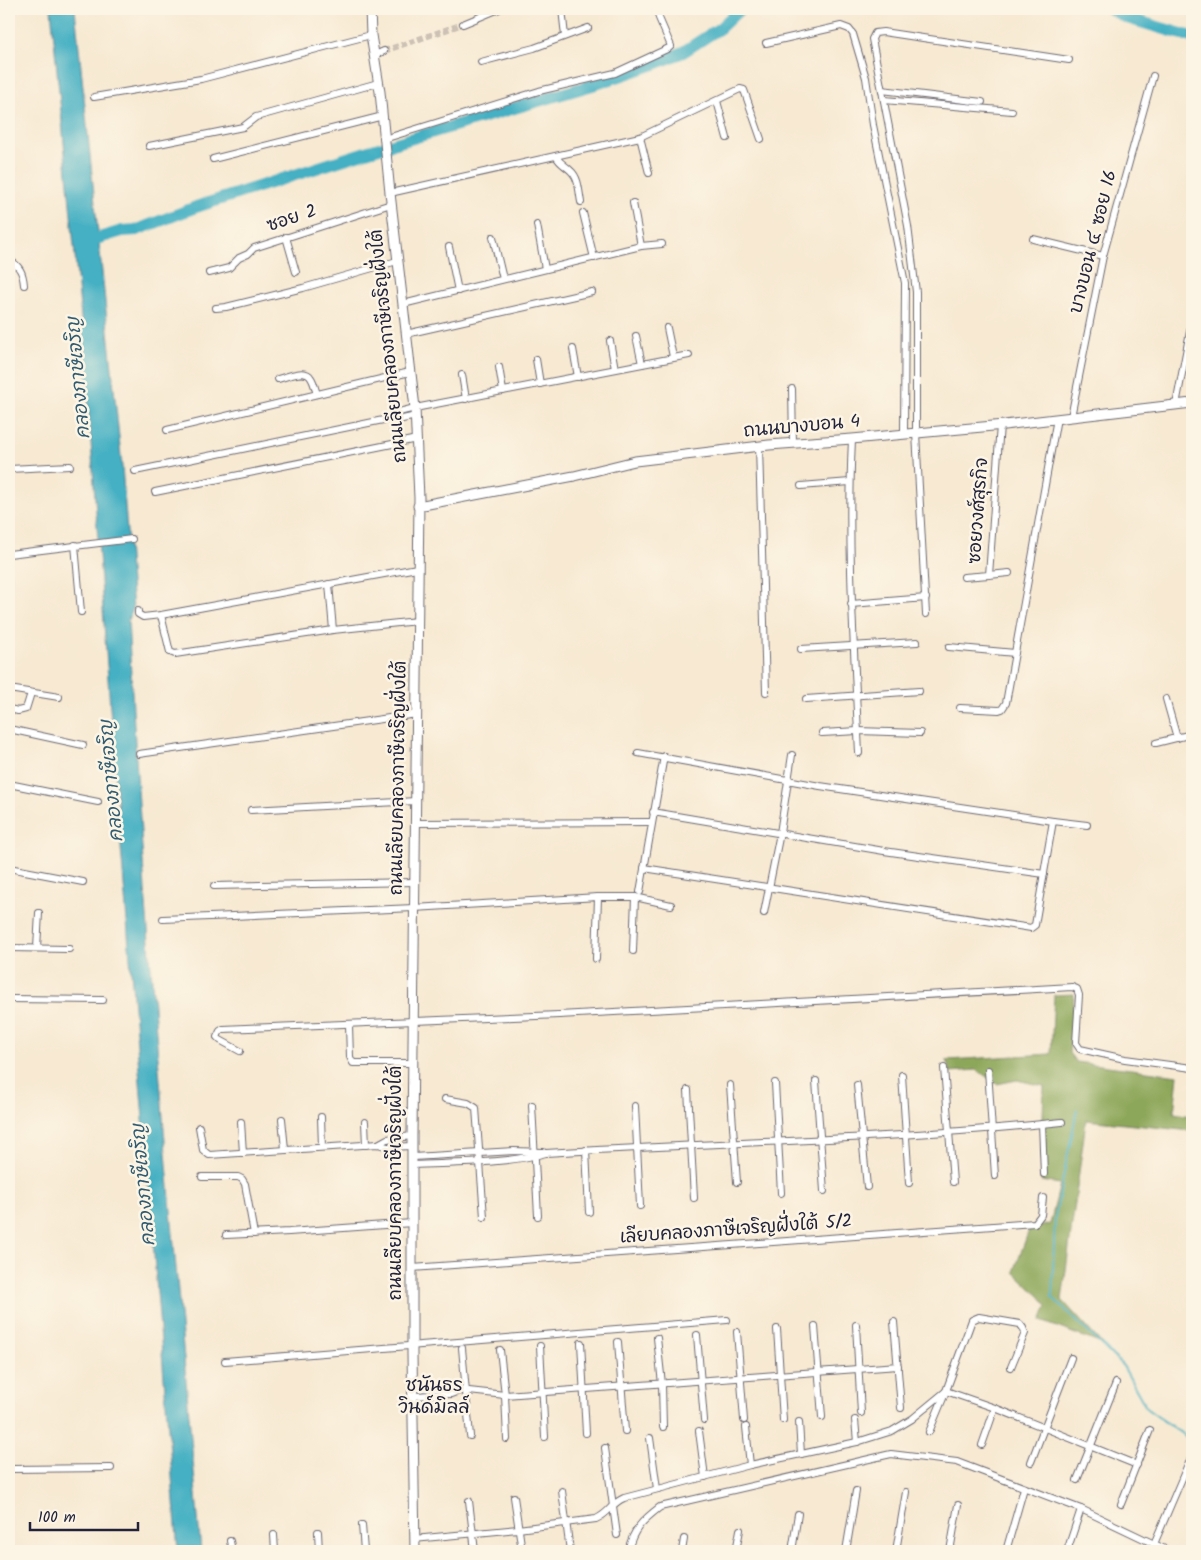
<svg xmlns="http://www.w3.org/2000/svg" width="1201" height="1560" font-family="Kalam,'Playpen Sans Thai',sans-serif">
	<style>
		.forest { fill: #8da75a; stroke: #58644a }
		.water { fill: #45b0c3; stroke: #34697f }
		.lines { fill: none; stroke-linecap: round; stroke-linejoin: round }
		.stream { stroke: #45b0c3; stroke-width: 2 }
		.river { stroke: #45b0c3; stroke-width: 12 }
		.minor-tunnel { stroke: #ccc1b4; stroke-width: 6; stroke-dasharray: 6 3; stroke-linecap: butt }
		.minor-casing { stroke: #6d6870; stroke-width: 8 }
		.tertiary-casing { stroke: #6d6870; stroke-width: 11 }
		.minor { stroke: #fff; stroke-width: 6 }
		.tertiary { stroke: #fff; stroke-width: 9 }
		.labels { text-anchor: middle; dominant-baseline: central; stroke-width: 5; stroke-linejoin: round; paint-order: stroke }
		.street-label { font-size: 18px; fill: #22223b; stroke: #fcf5e5 }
		.water-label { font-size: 19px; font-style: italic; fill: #305b71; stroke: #fcf5e5 }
		.neighbourhood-label { font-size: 19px; fill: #22223b; stroke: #fcf5e5 }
	</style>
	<rect width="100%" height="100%" fill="#fcf5e5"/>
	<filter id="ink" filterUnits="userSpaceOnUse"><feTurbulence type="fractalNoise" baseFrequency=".02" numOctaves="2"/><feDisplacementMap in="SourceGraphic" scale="10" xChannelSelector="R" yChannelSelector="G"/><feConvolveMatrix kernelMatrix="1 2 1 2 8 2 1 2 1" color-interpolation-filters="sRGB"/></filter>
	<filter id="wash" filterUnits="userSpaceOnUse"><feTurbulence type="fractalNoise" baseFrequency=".0096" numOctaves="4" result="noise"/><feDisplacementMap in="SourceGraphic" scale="20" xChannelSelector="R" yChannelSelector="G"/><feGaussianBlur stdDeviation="1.12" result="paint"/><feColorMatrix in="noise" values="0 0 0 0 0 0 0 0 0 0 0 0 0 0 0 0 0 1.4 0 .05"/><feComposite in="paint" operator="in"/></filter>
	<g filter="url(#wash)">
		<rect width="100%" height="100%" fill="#f7e9d2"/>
		<path class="forest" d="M1074,994L1069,1053L1076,1062L1178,1075L1174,1113L1192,1116V1131L1086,1120L1062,1300L1102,1344L1041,1321L1047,1306L1040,1297L1014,1272L1030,1227L1050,1224L1060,1184L1041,1181L1044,1086L1017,1080L997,1084L977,1070L949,1072L947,1060L1051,1054L1054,995Z"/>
		<path class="water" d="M51,9H75L122,466L133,609L128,619C144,930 174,1241 201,1551H178L113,749L85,359Z"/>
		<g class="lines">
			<path class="stream" d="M1077,1110L1055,1217L1052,1297L1123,1366L1147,1409L1192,1441"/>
			<g class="river">
				<path d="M1111,9L1127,18L1192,37"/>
				<path d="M86,242L122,231L137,230L196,207L369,151L599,83L657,63L683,52L720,28L740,9"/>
			</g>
		</g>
	</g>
	<g filter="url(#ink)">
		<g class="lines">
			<path class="minor-tunnel" d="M384,51L463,24"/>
			<g class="minor-casing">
				<g id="minor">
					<path d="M562,9L565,36"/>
					<path d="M463,24L499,9"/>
					<path d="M766,43L841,26L849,29L853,34L866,78L873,125L905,283L904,434"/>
					<path d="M373,56L384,51"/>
					<path d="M481,62L534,48L588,28"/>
					<path d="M882,90L982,102"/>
					<path d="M94,97L201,79L371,35"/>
					<path d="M884,100L1012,111"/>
					<path d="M717,101L727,138"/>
					<path d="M640,137L649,173"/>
					<path d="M384,139L539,91L615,73L669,48L671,46L659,18L657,9"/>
					<path d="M149,146L243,127L256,117L378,83"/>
					<path d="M556,156C560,164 565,165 571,171C579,178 579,192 581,202"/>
					<path d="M213,159L383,116"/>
					<path d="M390,193L640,137L740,89L744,90L761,139"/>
					<path d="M633,203L641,246"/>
					<path d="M583,213L594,258"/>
					<path d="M537,225L545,269"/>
					<path d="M286,237L296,272"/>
					<path d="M493,237L503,279"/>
					<path d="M1033,239L1103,256"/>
					<path d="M449,247L458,291"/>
					<path d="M9,260C20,266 23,273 24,285"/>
					<path d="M209,273L229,268L239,258L248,254L254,248L391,204"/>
					<path d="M403,304L641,246L662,244"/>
					<path d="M216,308L226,307L303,288L397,261"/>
					<path d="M667,328L673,357"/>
					<path d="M406,334L592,292"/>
					<path d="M636,336L642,364"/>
					<path d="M610,341L615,369"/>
					<path d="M573,349L578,377"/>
					<path d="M536,359L540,384"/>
					<path d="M499,367L503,391"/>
					<path d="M462,375L466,399"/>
					<path d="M278,379C286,377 306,368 311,378C314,382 315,389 317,394"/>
					<path d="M792,389L793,443"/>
					<path d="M1176,405L1192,321"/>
					<path d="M1071,417L1103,256L1153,76"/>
					<path d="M388,419L395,413L415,408L689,355"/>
					<path d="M167,430L410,372"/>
					<path d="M852,439C847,544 854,648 859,753"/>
					<path d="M759,446L766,692"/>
					<path d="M9,469L70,466"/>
					<path d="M135,471L388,419L398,420L416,416"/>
					<path d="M801,486L850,482"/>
					<path d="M155,492L417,439"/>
					<path d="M75,545L81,612"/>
					<path d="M9,554L132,539"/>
					<path d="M989,575L1009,573"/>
					<path d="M964,577L989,575L1000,425"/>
					<path d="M329,584L333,630"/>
					<path d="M851,604L926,598"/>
					<path d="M138,611V614L143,617L161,615L417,568"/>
					<path d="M926,614L916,433V292L908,226L872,39L875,33L883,32L1069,60"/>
					<path d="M161,615L169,648L170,652L175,654L333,630L417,621"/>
					<path d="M949,647L1015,653"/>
					<path d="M801,649L917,642"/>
					<path d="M9,689L59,697"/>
					<path d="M806,699L919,691"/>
					<path d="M1166,699L1177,738"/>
					<path d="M960,708L999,710L1002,709L1006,703L1057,418"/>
					<path d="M9,709L18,711L26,709L31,693"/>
					<path d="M9,729L83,745"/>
					<path d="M822,733L858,731L920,733"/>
					<path d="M1156,743L1192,734"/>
					<path d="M638,753L820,786L1053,821"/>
					<path d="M139,754L417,714"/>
					<path d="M9,784L98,802"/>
					<path d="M251,810L416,801"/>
					<path d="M653,812L884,851L1044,874"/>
					<path d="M415,823L651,822"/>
					<path d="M9,868L83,882"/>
					<path d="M644,868L1031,928L1035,925L1053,821L1087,825"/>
					<path d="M214,886L415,882"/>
					<path d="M640,892L664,756"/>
					<path d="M598,897H635L633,951"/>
					<path d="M635,897L671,905"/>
					<path d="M764,913L780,833L792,755"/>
					<path d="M163,919L414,908L598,897L596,959"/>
					<path d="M9,948L69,949"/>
					<path d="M37,948L39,913"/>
					<path d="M9,999L103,1000"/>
					<path d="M349,1025L350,1057L353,1063H413"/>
					<path d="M240,1051L220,1040L217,1037L220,1031L223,1029L559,1015L1072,987L1077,989L1079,995L1076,1043L1080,1049L1125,1059L1192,1068"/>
					<path d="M944,1068L953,1182"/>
					<path d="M988,1070L995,1176"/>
					<path d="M902,1075L909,1183"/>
					<path d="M816,1081L824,1191"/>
					<path d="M775,1083L781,1193"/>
					<path d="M730,1085L737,1182"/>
					<path d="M857,1085L867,1187"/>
					<path d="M688,1090L694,1198"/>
					<path d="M445,1099L468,1103L476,1108L484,1217"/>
					<path d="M532,1105L538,1216"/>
					<path d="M635,1106L640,1206"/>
					<path d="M321,1117L322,1147"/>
					<path d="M282,1119L285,1149"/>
					<path d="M241,1122L243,1153"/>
					<path d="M365,1122L366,1145"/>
					<path d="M1042,1124L1044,1174"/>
					<path d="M199,1127L203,1150L209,1155L378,1144L388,1147L412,1146"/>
					<path d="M378,1144L387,1139L412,1136"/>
					<path d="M586,1150L589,1212"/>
					<path d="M413,1157L514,1151L543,1152"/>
					<path d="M413,1165C455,1163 506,1164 546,1153C718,1142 891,1140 1062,1122"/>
					<path d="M202,1177H238L242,1179L245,1184L254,1234"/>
					<path d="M226,1235L289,1232L412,1223"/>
					<path d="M412,1268L1035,1223L1041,1215L1043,1198"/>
					<path d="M894,1322L901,1408"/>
					<path d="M856,1325L861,1413"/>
					<path d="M815,1326L822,1417"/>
					<path d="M777,1329L783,1420"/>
					<path d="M737,1332L744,1420"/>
					<path d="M697,1335L704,1420"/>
					<path d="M657,1338L662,1384L663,1427"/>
					<path d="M618,1342L625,1431"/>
					<path d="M581,1343L586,1433"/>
					<path d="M540,1346L545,1437"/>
					<path d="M462,1348L470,1436"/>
					<path d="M500,1350L505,1395L507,1439"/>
					<path d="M225,1361L727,1320"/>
					<path d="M413,1388L451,1389L505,1395L898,1366"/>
					<path d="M413,1396L451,1394L459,1391"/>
					<path d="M855,1420L857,1442"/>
					<path d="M799,1422L801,1454"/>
					<path d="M746,1427L750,1465"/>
					<path d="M699,1431L705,1477"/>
					<path d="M929,1432L946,1391L972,1320L979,1317L1020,1324L1023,1328L1025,1333L1011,1367"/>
					<path d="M650,1438L657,1489"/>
					<path d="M982,1445L995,1408"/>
					<path d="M605,1448L617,1535"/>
					<path d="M1031,1462L1071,1358"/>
					<path d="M9,1469L111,1468"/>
					<path d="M1077,1480L1116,1383"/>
					<path d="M562,1491L570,1551"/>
					<path d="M514,1497L522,1551"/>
					<path d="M469,1501L475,1551"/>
					<path d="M1121,1504L1150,1430"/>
					<path d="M362,1525L364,1551"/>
					<path d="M318,1532L319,1551"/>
					<path d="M274,1535L275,1551"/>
					<path d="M414,1539L518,1529L596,1519C611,1512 610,1504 624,1498L750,1465L857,1442L892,1431L912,1419L946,1391L995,1408L1137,1465"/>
					<path d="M230,1541L232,1551"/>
					<path d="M1154,1544L1189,1462"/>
					<path d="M628,1551C633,1529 643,1520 660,1507L891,1454L957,1462L1081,1509L1169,1551"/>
					<path d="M682,1551L684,1539"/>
					<path d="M736,1551L740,1530"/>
					<path d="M792,1551L798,1514"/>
					<path d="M846,1551L856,1491"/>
					<path d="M896,1551L906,1492"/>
					<path d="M950,1551L958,1505"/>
					<path d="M1006,1551L1024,1488"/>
					<path d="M1067,1551L1081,1509"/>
				</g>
			</g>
			<g class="tertiary-casing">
				<g id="tertiary">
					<path d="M370,9L371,35L380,92L390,193L415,408L419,498L412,1136V1353L415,1551"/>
					<path d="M418,506L574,476L635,461L769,445L852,439L1004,425L1192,403"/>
				</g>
			</g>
			<use href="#minor" class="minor"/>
			<use href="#tertiary" class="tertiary"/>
		</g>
	</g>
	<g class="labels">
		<g class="street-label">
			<text transform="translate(292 219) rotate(-18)">ซอย 2</text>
			<text transform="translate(1094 242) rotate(-76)">บางบอน ๔ ซอย 16</text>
			<text transform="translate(389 346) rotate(-96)">ถนนเลียบคลองภาษีเจริญฝั่งใต้</text>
			<text transform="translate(802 427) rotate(-5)">ถนนบางบอน 4</text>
			<text transform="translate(979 511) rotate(-86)">ซอยวงศ์สุรกิจ</text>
			<text transform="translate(399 778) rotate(-89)">ถนนเลียบคลองภาษีเจริญฝั่งใต้</text>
			<text transform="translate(396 1183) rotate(-90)">ถนนเลียบคลองภาษีเจริญฝั่งใต้</text>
			<text transform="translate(736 1230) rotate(-4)">เลียบคลองภาษีเจริญฝั่งใต้ 5/2</text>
		</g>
		<g class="water-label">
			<text transform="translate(79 378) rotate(-95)">คลองภาษีเจริญ</text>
			<text transform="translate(112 781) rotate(-95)">คลองภาษีเจริญ</text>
			<text transform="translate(144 1185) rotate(-95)">คลองภาษีเจริญ</text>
		</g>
		<g class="neighbourhood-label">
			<text x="434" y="1386">ชนันธร<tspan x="434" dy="22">วินด์มิลล์</tspan></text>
		</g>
	</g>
	<rect width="1201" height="1560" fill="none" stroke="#fcf5e5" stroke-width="30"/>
	<path d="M30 1522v8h108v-8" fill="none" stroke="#22223b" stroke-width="2.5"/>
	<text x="38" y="1522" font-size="15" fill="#22223b" stroke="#fcf5e5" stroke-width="4" paint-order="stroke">100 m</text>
</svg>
